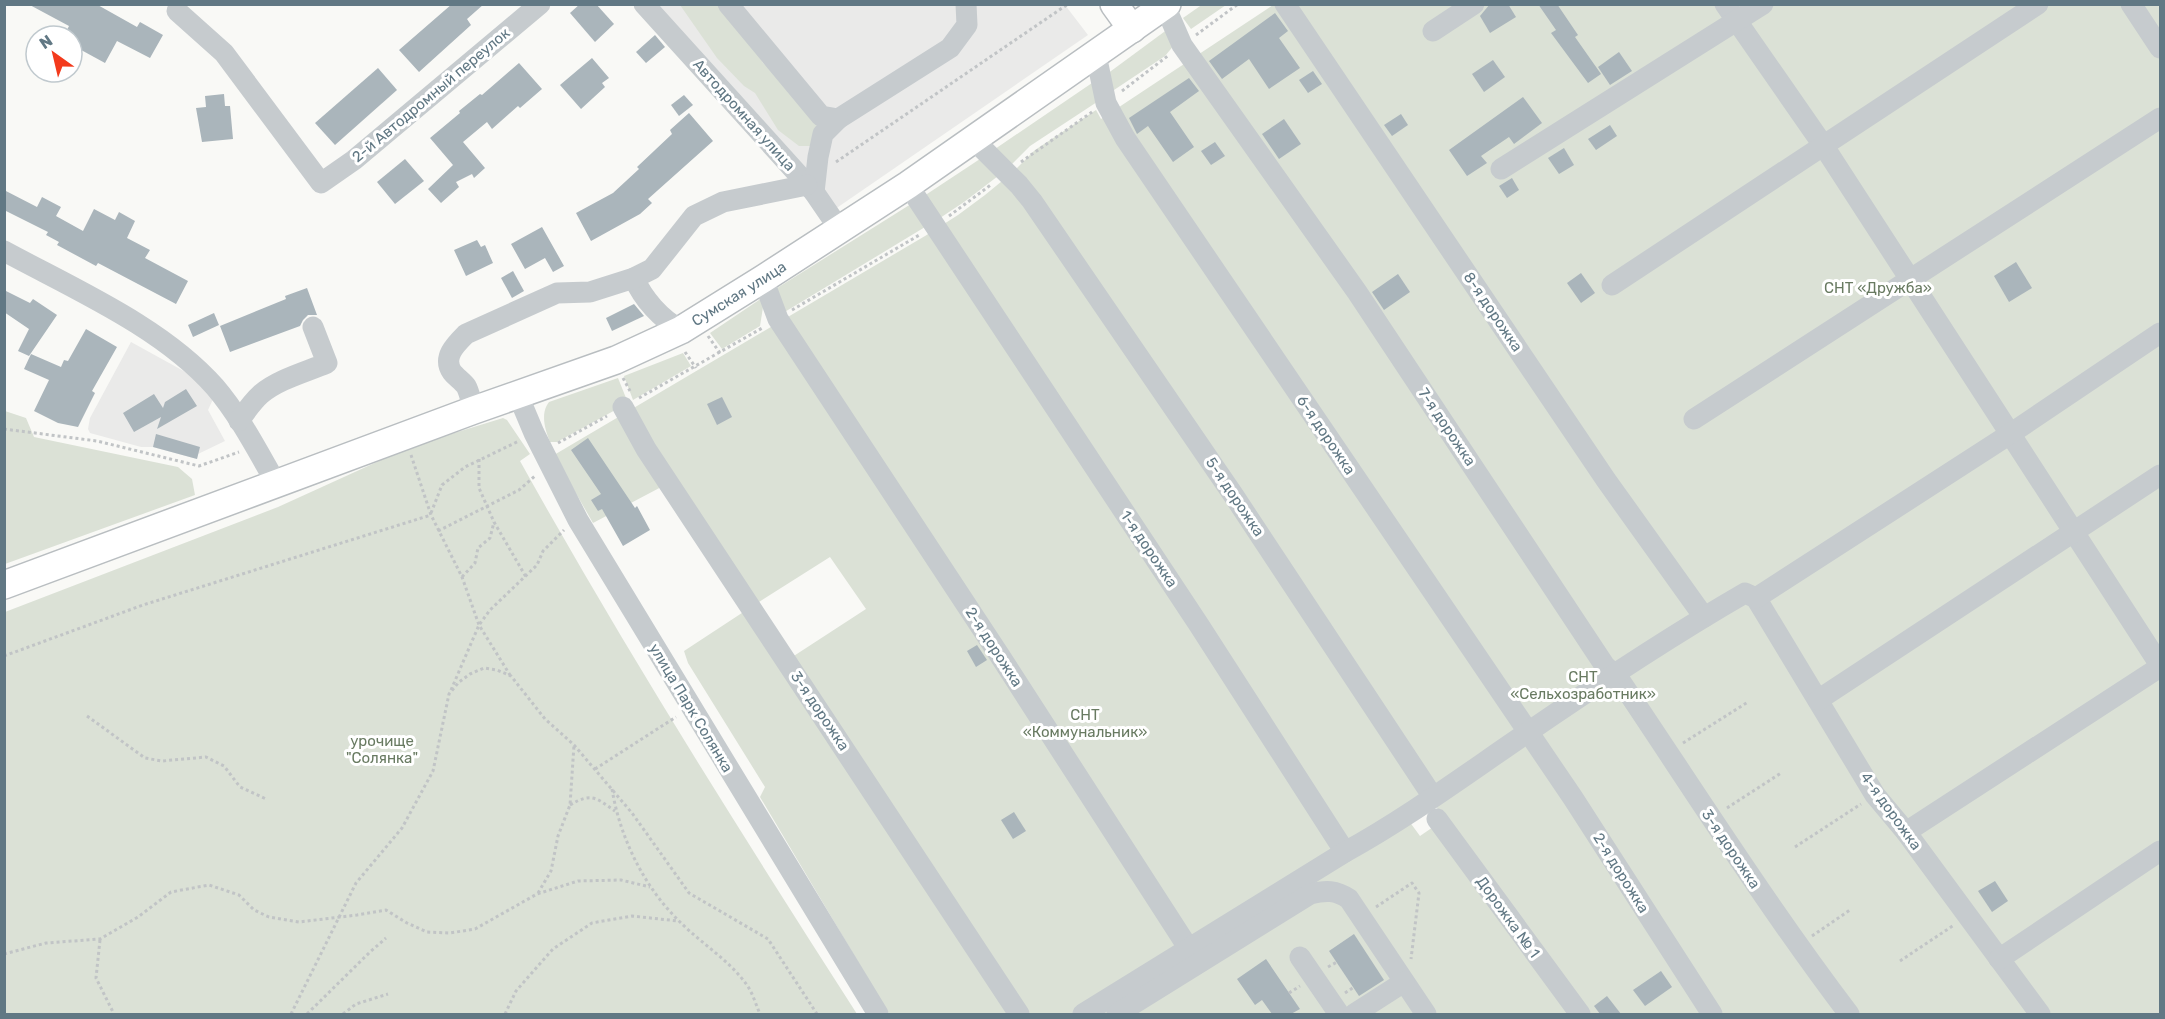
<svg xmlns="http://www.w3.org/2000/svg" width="2165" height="1019" font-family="Rubik,sans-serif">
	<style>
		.built { fill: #eaeae9 }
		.green { fill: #dbe1d6 }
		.building { fill: #aab5bb }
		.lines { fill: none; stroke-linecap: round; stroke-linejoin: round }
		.major-casing { stroke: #b9bec1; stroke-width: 30 }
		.path { stroke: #c1c4c6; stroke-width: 3; stroke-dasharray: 3 3; stroke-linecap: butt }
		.minor { stroke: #c6cbce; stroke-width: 21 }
		.major { stroke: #fff; stroke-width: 27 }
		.labels { text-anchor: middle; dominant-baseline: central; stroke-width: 6; stroke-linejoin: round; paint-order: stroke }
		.street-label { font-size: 15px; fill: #617884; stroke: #fff }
		.park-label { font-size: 15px; fill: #687a61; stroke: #fff }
	</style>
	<rect width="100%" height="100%" fill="#f9f9f6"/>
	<g class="built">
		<path d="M645,5H1065L1088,35L825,216Z"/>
		<path d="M131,342L200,380L214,397L208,410L225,441L198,454L197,459L153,447H141L90,433L88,429L90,418Z"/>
	</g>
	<g class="green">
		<path d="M1203,4L1226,5L1191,29L1183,18Z"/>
		<path d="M680,5H719L752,42L763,63L785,83L821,126L810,146H799L778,130L755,93L744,86L717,58Z"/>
		<path d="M1273,5H2160V1014H1587L1429,797L1081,1014H889L760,797L765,787L688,663L684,651L748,609L783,663L866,609L830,557L759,602H755L665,485L593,523L554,455L925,236L958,215L985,195L1013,172L1035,150L1096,110L1101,119Z"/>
		<path d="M1168,29L1175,44L1165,56L1108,94L1107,74Z"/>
		<path d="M1092,83L1097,102L1030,146L1008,168L995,149Z"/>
		<path d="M983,157L1002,173L964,202L937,220L924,196Z"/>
		<path d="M911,204L930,224L783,313L774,290Z"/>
		<path d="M762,298L764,301L760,326L722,349L710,333Z"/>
		<path d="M683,353L691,366L633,400L624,376Z"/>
		<path d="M618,378L628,403L557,442H550C545,430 540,413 549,402Z"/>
		<path d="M5,411L26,418L34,437L178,467L192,479L195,495L5,564Z"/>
		<path d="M503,418L507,420L530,454L520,461C625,650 741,833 857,1014H5V612L278,507L412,446Z"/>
		<path d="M1409,821L1420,836L1436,825L1574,1014H1095Z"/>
	</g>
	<g class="building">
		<path d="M28,4H96L137,27L140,22L163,35L150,58L117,41L105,63L72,45V36H64L69,26Z"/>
		<path d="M452,4H484L467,19L471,25L419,72L399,50Z"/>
		<path d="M580,4H596L614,24L595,42L570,13Z"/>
		<path d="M1490,4H1508L1516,17L1490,33L1480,16Z"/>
		<path d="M1538,4H1557L1578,35L1575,37L1601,74L1588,83L1551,33L1556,30Z"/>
		<path d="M1275,13L1288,31L1279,38L1300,68L1269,89L1249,59L1222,79L1209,61Z"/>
		<path d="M655,35L665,47L646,63L636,52Z"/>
		<path d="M1619,52L1632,71L1610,85L1598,67Z"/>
		<path d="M592,58L609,78L602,83L605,87L581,109L560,85Z"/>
		<path d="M1493,60L1505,77L1484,92L1472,74Z"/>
		<path d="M519,63L542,89L520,108L518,106L492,129L487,122L463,142L485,168L474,178L472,174L456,182L459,187L441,203L428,189L453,165L430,138L460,113L459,111L480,94L482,95Z"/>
		<path d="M378,68L397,90L335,145L315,123Z"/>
		<path d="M1313,71L1322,84L1308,93L1299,80Z"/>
		<path d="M1189,78L1199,91L1170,112L1194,147L1173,162L1148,126L1137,134L1129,118Z"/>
		<path d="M224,94L225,106H230L233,139L202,142L196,108L206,107L205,96Z"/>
		<path d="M684,95L693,105L679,116L671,105Z"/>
		<path d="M1523,97L1542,123L1514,144L1509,137L1481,156L1487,163L1467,176L1449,150Z"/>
		<path d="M689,113L713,141L648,199L652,203L640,214L591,241L576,213L613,193L639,169L637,167L672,134L670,130Z"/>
		<path d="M1401,114L1408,125L1392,136L1384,125Z"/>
		<path d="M1284,119L1301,144L1279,159L1262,134Z"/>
		<path d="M1610,125L1617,136L1596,150L1588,139Z"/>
		<path d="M1215,142L1225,156L1211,165L1201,151Z"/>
		<path d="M1564,148L1574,165L1559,174L1548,158Z"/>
		<path d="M405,159L424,181L395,204L377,182Z"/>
		<path d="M1512,178L1519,190L1507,198L1499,186Z"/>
		<path d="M4,190L37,207L42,197L61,207L56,216L83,231L94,209L115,220L119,212L135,221L127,238L150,250L145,258L188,281L176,304L98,263L96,266L57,245L59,242L46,235L48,232L4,210Z"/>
		<path d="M542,227L564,266L553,272L545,258L525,269L511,244Z"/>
		<path d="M477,240L481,247L485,245L493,263L466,276L454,250Z"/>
		<path d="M2016,262L2032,288L2009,302L1994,276Z"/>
		<path d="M513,271L524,291L512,298L501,278Z"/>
		<path d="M1581,273L1595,293L1581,303L1567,283Z"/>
		<path d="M1398,274L1410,292L1384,310L1372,292Z"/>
		<path d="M307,288L317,315H308L303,320L300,326L230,352L220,326L286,299L285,296Z"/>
		<path d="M4,290L30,303L33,299L57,315L29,356L18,351L29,329L4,312Z"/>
		<path d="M634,304L644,316L612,331L606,318Z"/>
		<path d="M214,313L219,325L193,337L188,325Z"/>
		<path d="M86,329L117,347L92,391L95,393L78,427L58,423L34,411L49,380L24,369L31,354L61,367L64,360L68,361Z"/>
		<path d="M186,389L197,406L157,429L161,417L134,432L123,413L154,394L163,408L165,402Z"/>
		<path d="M722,397L732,417L717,425L707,404Z"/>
		<path d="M156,434L200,447L197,459L153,447Z"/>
		<path d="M588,438L635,508L637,506L650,530L623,546L602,509L598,511L591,500L601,494L571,450Z"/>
		<path d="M977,645L987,660L976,667L967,651Z"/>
		<path d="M1014,812L1026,831L1013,839L1001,820Z"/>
		<path d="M1995,881L2008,901L1992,912L1978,891Z"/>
		<path d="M1354,934L1384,980L1359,996L1329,951Z"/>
		<path d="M1266,959L1300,1009L1291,1014H1272L1262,1000L1255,1005L1237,979Z"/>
		<path d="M1661,971L1672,987L1645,1006L1633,990Z"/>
		<path d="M1607,996L1621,1014H1600L1594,1006Z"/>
	</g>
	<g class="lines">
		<g class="major-casing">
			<g id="major">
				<path d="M1114,4L1132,29"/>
				<path id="s1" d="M4,585L474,410L616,360L681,330L763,279L908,185L1167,4"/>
			</g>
		</g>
		<g class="path">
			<path d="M1196,35L1238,4"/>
			<path d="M1122,91L1169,55"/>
			<path d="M836,162L1068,4"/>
			<path d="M1021,162L1092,112"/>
			<path d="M949,216L992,184"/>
			<path d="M792,310L921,234"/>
			<path d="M708,336L720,353"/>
			<path d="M685,352L696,368"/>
			<path d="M623,378L630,391"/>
			<path d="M639,398L764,327"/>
			<path d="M4,429L97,441L199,466L239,452"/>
			<path d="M558,443L607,416"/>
			<path d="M411,455L431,515L462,577L479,625L510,675"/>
			<path d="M479,459V488L494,522L526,577"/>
			<path d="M431,513L442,485L465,467L519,441"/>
			<path d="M438,531L519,490L535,476"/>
			<path d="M462,577L475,563L478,548L490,538L494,522"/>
			<path d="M4,656L143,605L431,515"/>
			<path d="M451,690L479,625L490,610L537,565L543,551L564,530"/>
			<path d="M87,716L145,758L162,761L206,757L224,766L240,787L266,799"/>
			<path d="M1683,743L1748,702"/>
			<path d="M595,769L676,717"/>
			<path d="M612,789C620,838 644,887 680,922C702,944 729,960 747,985C753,994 756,1005 760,1014"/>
			<path d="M570,805C592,792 596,798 615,811"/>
			<path d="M1727,808L1781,773"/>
			<path d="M1795,847L1861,804"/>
			<path d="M538,893L551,871L558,836L570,805L574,745"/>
			<path d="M1376,907L1412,883L1419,893L1411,959"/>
			<path d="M1812,936L1850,910"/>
			<path d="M100,940L96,978L114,1014"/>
			<path d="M4,954L46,943L100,939L138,917L171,892L209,885L239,895L254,910L269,917L299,922L357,915L386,910L407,923L427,932L450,933L475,929L537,894L578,881L621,880L650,887"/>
			<path d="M1900,961L1954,925"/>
			<path d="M1328,967L1337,962"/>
			<path d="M1289,993L1300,986"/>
			<path d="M1345,993L1354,987"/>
			<path d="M291,1014L356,883L402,828L433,771L449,694L459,682L470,674L484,668L497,670L511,676L545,719L574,745L632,813L689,893L768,939L817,1014"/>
			<path d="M307,1014L370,952L386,938"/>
			<path d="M343,1014L356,1004L388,994"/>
			<path d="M505,1014L516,991L553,949L592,923L632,916L678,921"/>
		</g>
		<g class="minor">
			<path d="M644,4L814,192L840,230"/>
			<path d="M728,4L821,116L838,119L950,48L967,25L966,4"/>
			<path d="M1285,4L1606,480L1704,617"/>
			<path d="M1725,4L1823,145L2160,665"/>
			<path d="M2131,4L2160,48"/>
			<path d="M1165,6L1182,45L1357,292L1605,666L1619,679C1695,792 1767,906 1849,1014"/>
			<path d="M177,11L224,53L321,183L354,160L540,4"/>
			<path d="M1433,31L1474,4"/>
			<path d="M1096,55L1106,103L1125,138L1573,798L1712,1014"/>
			<path d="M974,140L1019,185L1032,201L1234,496L1433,797"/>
			<path d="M1501,169L1763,4"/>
			<path d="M908,185L1199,625L1345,852"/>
			<path d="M814,192L818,157L823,134L838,119"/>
			<path d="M4,251C74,289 162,327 215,387C239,415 257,450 276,483"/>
			<path d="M634,278C643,299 661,319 681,330"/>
			<path d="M763,279L778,319L1000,656L1189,949"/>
			<path d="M1612,285L2038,4"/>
			<path d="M518,395L534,433L578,520L878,1014"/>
			<path d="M623,407L646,449L1019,1014"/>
			<path d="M474,410C471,403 470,393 466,386C462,381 456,377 452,372C442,357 456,344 466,334L557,293L590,292L634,278L652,269L694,216L723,202L807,185"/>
			<path d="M1694,419L2160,118"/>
			<path d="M239,421C246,411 252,402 261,394C279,379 306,372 327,363L313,327"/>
			<path d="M1756,598L1875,795L1906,832L2040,1014"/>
			<path d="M1818,700L2160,475"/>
			<path d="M1437,819L1580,1014"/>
			<path d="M1906,832L2160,667"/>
			<path d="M1300,957L1339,1014"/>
			<path d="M1999,959L2160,851"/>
			<path d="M1083,1014L1345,852C1405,819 1461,778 1518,739C1592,688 1667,638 1745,593L1756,598L2010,434L2160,333"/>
			<path d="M1117,1014L1310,894C1326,890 1336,890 1349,899L1426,1014"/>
			<path d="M1354,1014L1404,982"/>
		</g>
		<use href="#major" class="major"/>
	</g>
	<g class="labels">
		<g class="street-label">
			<text transform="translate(431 95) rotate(-40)">2-й Автодромный переулок</text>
			<text transform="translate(744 115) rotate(48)">Автодромная улица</text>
			<text stroke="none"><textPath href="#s1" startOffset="792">Сумская улица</textPath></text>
			<text transform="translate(1493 312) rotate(56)">8-я дорожка</text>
			<text transform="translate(1447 427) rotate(56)">7-я дорожка</text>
			<text transform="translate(1326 435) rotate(56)">6-я дорожка</text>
			<text transform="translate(1235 497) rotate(56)">5-я дорожка</text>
			<text transform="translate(1149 549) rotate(56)">1-я дорожка</text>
			<text transform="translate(994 647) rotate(57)">2-я дорожка</text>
			<text transform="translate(691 708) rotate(59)">улица Парк Солянка</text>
			<text transform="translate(820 711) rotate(56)">3-я дорожка</text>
			<text transform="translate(1891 811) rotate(54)">4-я дорожка</text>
			<text transform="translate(1731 849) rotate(56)">3-я дорожка</text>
			<text transform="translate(1621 873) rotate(58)">2-я дорожка</text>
			<text transform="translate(1508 917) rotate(54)">Дорожка № 1</text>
		</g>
		<g class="park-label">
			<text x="1878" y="288">СНТ «Дружба»</text>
			<text x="1583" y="677">СНТ<tspan x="1583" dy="17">«Сельхозработник»</tspan></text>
			<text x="1085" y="715">СНТ<tspan x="1085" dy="17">«Коммунальник»</tspan></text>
			<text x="382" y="741">урочище<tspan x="382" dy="17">"Солянка"</tspan></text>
		</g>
	</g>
	<rect width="2165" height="1019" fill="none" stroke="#617884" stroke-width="12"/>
	<g transform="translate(54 54) rotate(326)"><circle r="28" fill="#ffffff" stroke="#c0c9ce" stroke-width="1.5"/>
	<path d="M0-4.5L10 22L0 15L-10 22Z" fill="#f33a1c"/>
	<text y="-9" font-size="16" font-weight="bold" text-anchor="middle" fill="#617884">N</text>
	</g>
</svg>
